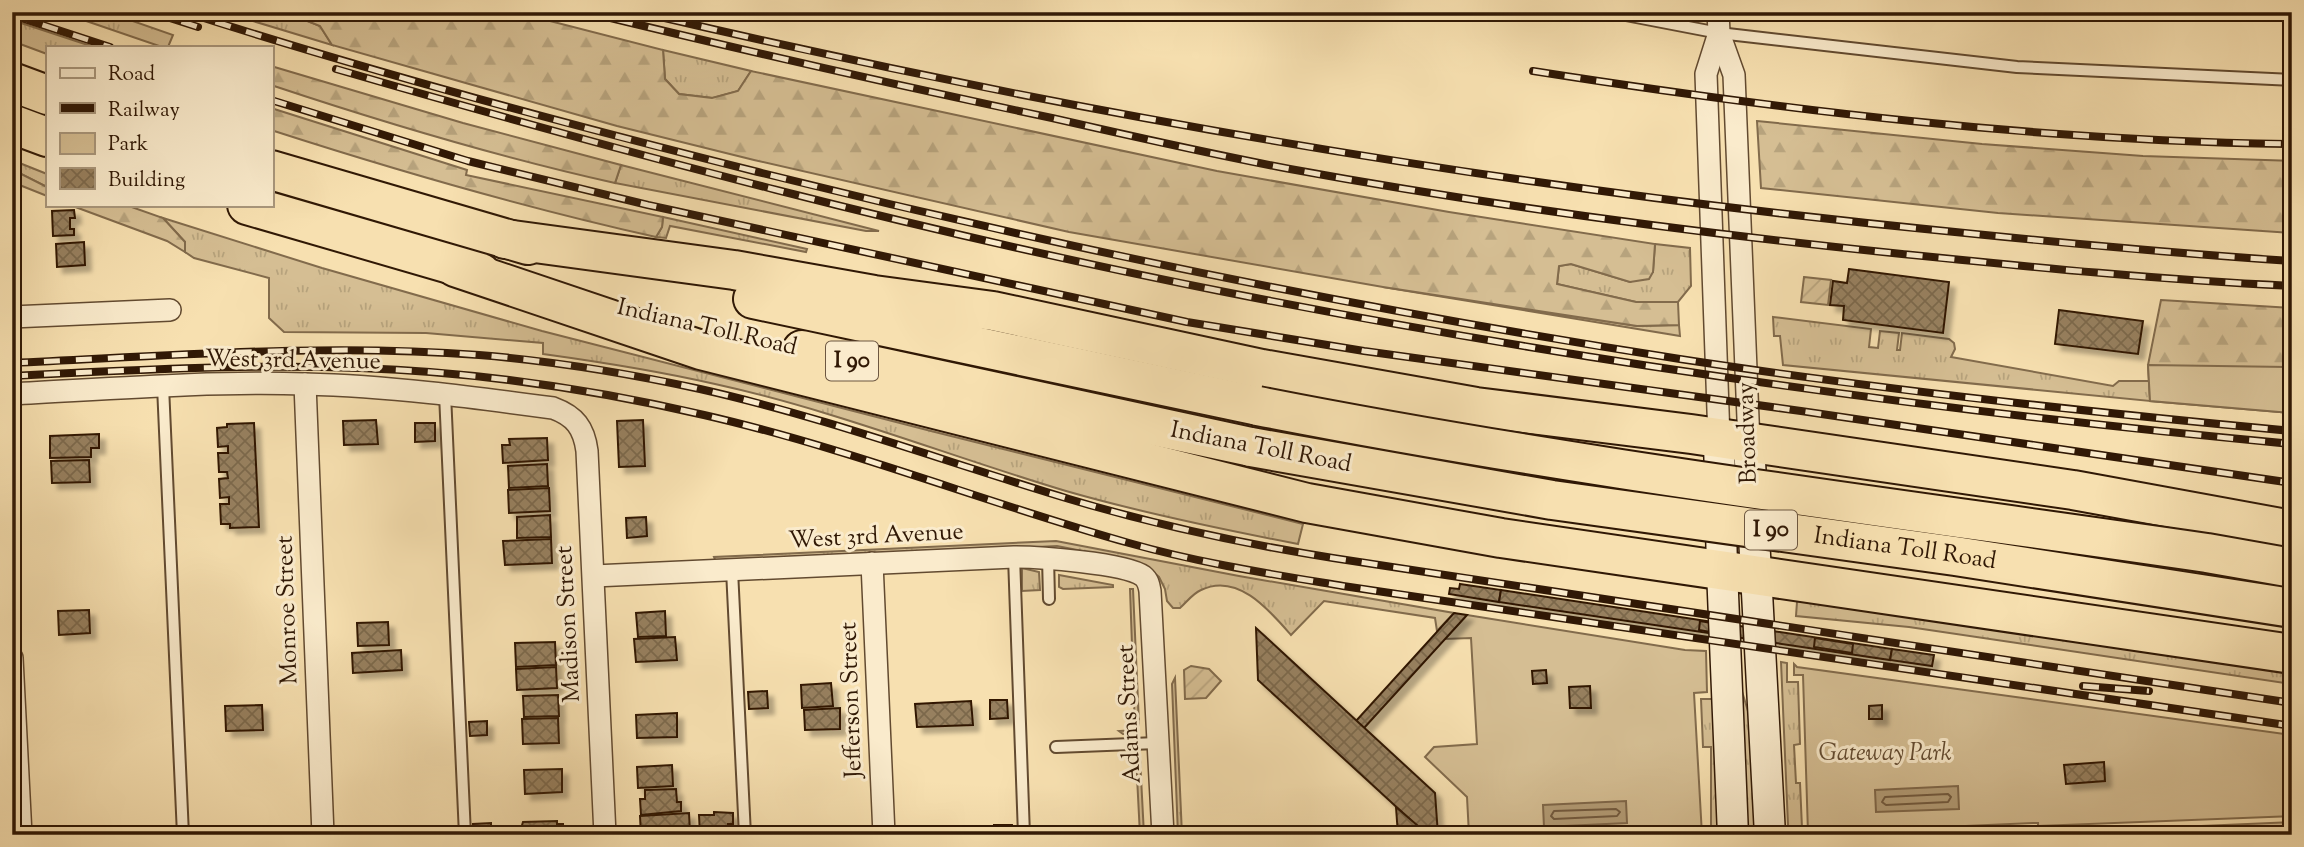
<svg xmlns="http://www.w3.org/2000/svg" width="2304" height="847" font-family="'Sorts Mill Goudy',serif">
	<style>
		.grass { fill: url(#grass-tufts); stroke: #826b4c; stroke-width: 2 }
		.forest { fill: url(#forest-firs); stroke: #826b4c; stroke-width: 2 }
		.park { fill: #d5be93; stroke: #826b4c; stroke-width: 2 }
		.garden { fill: url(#garden-furrows); stroke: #826b4c; stroke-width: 2 }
		.water { fill: #b39c76; stroke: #7f6749; stroke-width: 2 }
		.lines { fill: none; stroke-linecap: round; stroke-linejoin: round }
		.shore { stroke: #725a3e; stroke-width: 2 }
		.building { fill: url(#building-cross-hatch); stroke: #301805; stroke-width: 2; filter: url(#shadow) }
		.lane-casing { stroke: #624a30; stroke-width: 14 }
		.street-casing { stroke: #624a30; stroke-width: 24 }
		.secondary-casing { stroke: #301805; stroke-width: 33 }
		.highway-casing { stroke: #301805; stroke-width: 42 }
		.lane { stroke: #faebcc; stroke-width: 10 }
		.street { stroke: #faebcc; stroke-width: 21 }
		.secondary { stroke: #faebcc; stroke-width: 30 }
		.highway { stroke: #f7e0b0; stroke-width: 38 }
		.rail-casing { stroke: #301805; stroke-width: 8 }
		.rail { stroke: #faebcc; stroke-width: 5; stroke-dasharray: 16; stroke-linecap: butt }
		.highway-bridge-casing { stroke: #301805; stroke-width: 42; stroke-linecap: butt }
		.highway-bridge { stroke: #f7e0b0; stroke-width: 38 }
		.labels { text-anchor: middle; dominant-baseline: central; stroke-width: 6; stroke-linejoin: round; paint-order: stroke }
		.shield { fill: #faebcc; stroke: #6d5741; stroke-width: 2 }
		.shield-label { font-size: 23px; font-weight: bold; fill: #301805 }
		.street-label { font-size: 24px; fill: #301805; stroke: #faebcc }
		.park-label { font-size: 24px; font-style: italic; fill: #624a30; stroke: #faebcc }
	</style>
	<defs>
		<pattern id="grass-tufts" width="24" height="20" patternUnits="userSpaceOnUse" patternTransform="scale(1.75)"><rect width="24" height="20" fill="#d5be93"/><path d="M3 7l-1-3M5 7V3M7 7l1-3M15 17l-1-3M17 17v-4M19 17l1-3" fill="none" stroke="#b7a37d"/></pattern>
		<pattern id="forest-firs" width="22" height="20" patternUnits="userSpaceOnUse" patternTransform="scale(1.75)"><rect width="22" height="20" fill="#d5be93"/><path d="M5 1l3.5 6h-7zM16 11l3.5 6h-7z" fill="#b7a37d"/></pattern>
		<pattern id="garden-furrows" width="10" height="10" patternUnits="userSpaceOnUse" patternTransform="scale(1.75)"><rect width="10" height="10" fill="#d5be93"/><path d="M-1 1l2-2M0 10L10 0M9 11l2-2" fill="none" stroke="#b7a37d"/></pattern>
		<pattern id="building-cross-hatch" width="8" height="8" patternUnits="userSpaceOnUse" patternTransform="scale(1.75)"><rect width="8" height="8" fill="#97805e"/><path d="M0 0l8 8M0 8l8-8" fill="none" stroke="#7c684c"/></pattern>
		<filter id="shadow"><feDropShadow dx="6" dy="6" stdDeviation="2" flood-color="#0004"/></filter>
	</defs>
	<rect width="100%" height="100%" fill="#f7e0b0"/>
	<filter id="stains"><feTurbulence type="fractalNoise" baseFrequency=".00286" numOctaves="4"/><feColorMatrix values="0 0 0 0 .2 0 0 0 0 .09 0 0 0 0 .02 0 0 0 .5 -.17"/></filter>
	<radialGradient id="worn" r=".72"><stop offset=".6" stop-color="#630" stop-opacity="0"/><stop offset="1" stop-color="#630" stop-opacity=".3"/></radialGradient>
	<g class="grass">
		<path d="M60,12H107L173,35L168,47H162Z"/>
		<path d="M223,12H285L320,26L332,45Z"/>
		<path d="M12,20L94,47H47V54L12,41Z"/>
		<path d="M663,50L751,71L738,91L713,98L679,94L665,79Z"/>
		<path d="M12,160L47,174V187L21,174L12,165Z"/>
		<path d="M621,165L879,231H866L615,183Z"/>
		<path d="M663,217L807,249L806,252L670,226L666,238L656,237L662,227Z"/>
		<path d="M163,218L322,268L542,331L931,431L1303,524L1298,544C1220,529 1142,513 1066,491C949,456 834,410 715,384C658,371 601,362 543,354V343L426,333L284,332L269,318V278L194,258L185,252V242Z"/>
		<path d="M1655,244L1690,248L1691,286L1678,302H1636L1557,284L1559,266L1571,264L1630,282L1653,272Z"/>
		<path d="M1383,287L1637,326L1679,325L1680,336Z"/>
		<path d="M1773,317L1871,329L1869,347L1878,348L1880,331L1899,333L1897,350H1900L1902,333L1949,339L1954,343L1955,349L1951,357L2113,386L2119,381H2150V401L1783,365L1780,336H1774Z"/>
		<path d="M1056,541L1239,576L1454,613L1437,631L1435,618L1324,601L1291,635C1270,611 1238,572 1201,590C1192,594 1187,602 1180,608H1173L1167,601L1165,589L1159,577L1146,566L1133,561L1057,546L716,562L714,557Z"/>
		<path d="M1022,568L1039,572L1040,590L1022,591Z"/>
		<path d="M1059,575L1113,585V587L1063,589L1059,587Z"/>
		<path d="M1130,589H1133L1139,724L1135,733L1123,734L1119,731L1135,730Z"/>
		<path d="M1805,594L2292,664V684L1909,627L1796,616L1797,602Z"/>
		<path d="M1781,662L1787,663V682H1798L1800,744L1794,745L1796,783H1800L1802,828L1795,829V834H1789L1788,825Z"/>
		<path d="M1175,678L1182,835H1178L1172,684Z"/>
		<path d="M1740,685L1751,721L1756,829L1745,830Z"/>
		<path d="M1701,699H1717L1722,835H1718L1717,831H1711V747H1703Z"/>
		<path d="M1131,753L1140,758L1144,835H1140L1136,757H1120L1122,754Z"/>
		<path d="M2292,822V828L2139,835H1914L2033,829V832L2039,833Z"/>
	</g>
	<g class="forest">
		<path d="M285,12H515L663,50L665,79L679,94L712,98L738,91L751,71L1217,171L1449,212L1655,244L1653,272L1649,279L1630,282L1571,264L1559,266L1557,284L1636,302H1678L1679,325L1637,326L1383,287L1069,232L754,160L617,126L332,45L320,26Z"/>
		<path d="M271,66L463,123L621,165L615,183C498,157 385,123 271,85Z"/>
		<path d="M271,108L467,170L466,175L663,217L662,227L656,237C526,208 398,171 271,130Z"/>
		<path d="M1757,121L1982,144L2143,156L2292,161V233L1998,213L1761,188Z"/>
		<path d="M12,165L21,174L47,187V196L12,182Z"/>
		<path d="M70,205H126L163,218L185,242V252L167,241Z"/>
		<path d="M2161,300L2292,308V413L2150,401L2148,365Z"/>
	</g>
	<g class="park">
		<path d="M2148,365L2292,367V413L2150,401Z"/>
		<path d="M1467,615L1685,650L1706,651L1707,692L1694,693L1702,835H1469L1467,797L1425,757L1434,747L1477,744L1471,638L1445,639Z"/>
		<path d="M1794,664L1797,667L2292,735V816L2038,826V823H2033L1808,833L1803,675H1794Z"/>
	</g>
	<g class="garden">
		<path d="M1804,277L1831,280L1828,305L1801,302Z"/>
		<path d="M1191,666L1209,669L1221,681L1206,698L1185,699L1184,670Z"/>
	</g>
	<g class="water">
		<path d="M1958,786L1959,809L1876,812L1875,790Z"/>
		<path d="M1626,801L1627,823L1544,827L1543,805Z"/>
	</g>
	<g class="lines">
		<g class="shore">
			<path d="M1948,794L1951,797L1948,802L1886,805L1882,802L1885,797Z"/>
			<path d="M1616,809L1620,812L1617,816L1554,819L1551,816L1554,811Z"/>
		</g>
	</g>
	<g class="building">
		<path d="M74,210L75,218H70V229H74V235L53,236L52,211Z"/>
		<path d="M84,242L85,265L57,267L56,244Z"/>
		<path d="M1849,269L1949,282L1943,333L1843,320L1844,306L1830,305L1833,281L1847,283Z"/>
		<path d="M2059,310L2143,321L2138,354L2055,344Z"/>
		<path d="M376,420L378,444L344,445L343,421Z"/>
		<path d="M643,420L645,466L619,467L617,421Z"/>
		<path d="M254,423L259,527L230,528V524H221L220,504H229V497L220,498L219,479L228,478L227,472H219L218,453H228V446L218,447L217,428L227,427V424Z"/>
		<path d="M415,423H435V441L415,442Z"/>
		<path d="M99,434V448H91V457L50,458V436Z"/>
		<path d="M547,438L548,460L503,463L502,445H510L509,439Z"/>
		<path d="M89,460L90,482L52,483L51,461Z"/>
		<path d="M547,464L548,486L509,488L508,466Z"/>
		<path d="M549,488L550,511L509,513L508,490Z"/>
		<path d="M550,515L551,537L517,538V517Z"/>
		<path d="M646,517L647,536L627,538L626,518Z"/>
		<path d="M551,539L552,563L505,565L503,541Z"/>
		<path d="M1460,584L1501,590L1499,602L1449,594L1450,588L1459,589Z"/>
		<path d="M1501,590L1892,649L1890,660L1499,602Z"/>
		<path d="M89,610L90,633L59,635L58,611Z"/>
		<path d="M665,611L666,636L638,637L636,613Z"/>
		<path d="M1454,613L1467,615L1364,728L1356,721Z"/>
		<path d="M1700,621L1717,624L1716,633L1699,630Z"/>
		<path d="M388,622L389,645L358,646L357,623Z"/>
		<path d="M1256,628L1435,793L1438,835H1427L1258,680Z"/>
		<path d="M675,637L677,660L636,662L634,639Z"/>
		<path d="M1815,638L1853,644L1852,653L1814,647Z"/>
		<path d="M555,642L556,665L516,667L515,643Z"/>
		<path d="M1892,649L1934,655L1932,666L1890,660Z"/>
		<path d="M401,650L402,670L353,673L352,653Z"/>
		<path d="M556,667L557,688L517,690L516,669Z"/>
		<path d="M1546,670L1547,683L1533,684L1532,671Z"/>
		<path d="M831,683L833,706L802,708L801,685Z"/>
		<path d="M1590,686L1591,708H1570L1569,687Z"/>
		<path d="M767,691L768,708L749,709L748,692Z"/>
		<path d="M558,695L559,716L524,717L523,696Z"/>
		<path d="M990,700H1007L1008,718L990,719Z"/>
		<path d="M971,701L973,725L917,727L915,704Z"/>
		<path d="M262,705L263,730L226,731L225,706Z"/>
		<path d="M1882,705V719H1869V706Z"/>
		<path d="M840,708V729L805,730L804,710Z"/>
		<path d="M677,713V737L637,738L636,715Z"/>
		<path d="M558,718L559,743L523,744L522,719Z"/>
		<path d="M487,721V735L470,736L469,722Z"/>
		<path d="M2104,762L2105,781L2066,784L2064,765Z"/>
		<path d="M672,765L673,786L638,788L637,767Z"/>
		<path d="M562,769V792L525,794L524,770Z"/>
		<path d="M676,789L677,802H681V811L641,815L640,799H645V790Z"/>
		<path d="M1396,807L1418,826V835H1398Z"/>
		<path d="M714,812L733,813V824H728V834L700,835L699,815H714Z"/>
		<path d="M689,813L690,833L641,835L640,816Z"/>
		<path d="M557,821V824H563V835H519L523,822Z"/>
		<path d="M491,823V835H473V824Z"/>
		<path d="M994,825H1012L1013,835H994Z"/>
		<path d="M958,829L959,835H922V830Z"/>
	</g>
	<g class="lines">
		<g class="lane-casing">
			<g id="lane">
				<path d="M1610,12L1719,33L2017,67L2292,80"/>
				<path d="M163,386L183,835"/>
				<path d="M445,394L465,835"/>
				<path d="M1014,557L1024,835"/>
				<path d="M1048,557L1049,599"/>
				<path d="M732,570L745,835"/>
				<path d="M1056,747L1157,743"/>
			</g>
		</g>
		<g class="street-casing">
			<g id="street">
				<path d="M1718,12L1719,33L1734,75L1749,443"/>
				<path d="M12,317L170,310"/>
				<path d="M305,384L323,835"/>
				<path d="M12,394C109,389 207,381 305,384C388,386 471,397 553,408C575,416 584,428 587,451L605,835"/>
				<path d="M1719,438L1706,74L1719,33"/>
				<path d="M872,563L884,835"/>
				<path d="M594,576L1014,557C1038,557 1125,563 1143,576C1148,580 1149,585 1150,591L1163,835"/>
				<path d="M12,658L21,835"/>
			</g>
		</g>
		<g class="secondary-casing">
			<g id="secondary">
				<path d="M1719,438L1722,570L1733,835"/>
				<path d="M1749,443L1770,835"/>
			</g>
		</g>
		<g class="highway-casing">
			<g id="highway">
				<path d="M12,82L47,95"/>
				<path d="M12,124L47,137"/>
				<path d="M271,170L528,245"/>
				<path d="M247,205L481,273"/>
				<path d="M505,239L734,270L874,295L993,311L1262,369L1476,407L1691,434L2073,490L2292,530"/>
				<path d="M455,267L701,350L1307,503L1501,538L2292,654"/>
				<path d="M753,299L1258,406"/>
				<path d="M802,350L1251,447"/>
			</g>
		</g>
		<use href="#lane" class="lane"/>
		<use href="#street" class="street"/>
		<use href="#secondary" class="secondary"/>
		<use href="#highway" class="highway"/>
		<g class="rail-casing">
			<g id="rail">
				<path d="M151,12L198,27"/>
				<path d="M185,12C374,73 566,124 758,172C1062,248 1370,311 1680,359C1883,390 2087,412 2292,431"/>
				<path d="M586,12C741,50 896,85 1052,118C1131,136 1210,154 1290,169C1493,206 1697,233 1902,254C2032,267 2161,280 2292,286"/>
				<path d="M639,12C1076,115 1518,190 1965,233C2074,244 2183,254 2292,261"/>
				<path d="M12,15L110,47"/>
				<path d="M336,69C628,154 922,232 1220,291C1574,361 1933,411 2292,444"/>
				<path d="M1533,71C1783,110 2038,141 2292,144"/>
				<path d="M271,100L468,161L648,205L1187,322L1364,351L1801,411L2292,483"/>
				<path d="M12,363C167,356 324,343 479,355C553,361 627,373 700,389C825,417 946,462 1069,499C1156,525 1244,544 1333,558L2292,703"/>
				<path d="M12,376C128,370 244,364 360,368C476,372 592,389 704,415C848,448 987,503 1129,543C1199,563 1271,574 1343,586L2292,726"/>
				<path d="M2083,686L2149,691"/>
			</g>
		</g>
		<use href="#rail" class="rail"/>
		<g class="highway-bridge-casing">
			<g id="highway-bridge">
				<path d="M1258,406C1572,468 1890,507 2207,553L2292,568"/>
				<path id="s1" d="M1251,447L1552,500L1955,556L2292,608"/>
			</g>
		</g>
		<use href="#highway-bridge" class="highway-bridge"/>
	</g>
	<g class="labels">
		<g class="shield">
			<rect x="826" y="341.5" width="52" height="39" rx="5"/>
			<rect x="1745" y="510.5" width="52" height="39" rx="5"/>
		</g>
		<g class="shield-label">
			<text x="852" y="361">I 90</text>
			<text x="1771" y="530">I 90</text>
		</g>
		<g class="street-label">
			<text transform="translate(707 328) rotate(13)">Indiana Toll Road</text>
			<text transform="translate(293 361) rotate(1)">West 3rd Avenue</text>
			<text transform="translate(1748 433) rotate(-92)">Broadway</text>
			<text transform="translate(1261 448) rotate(11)">Indiana Toll Road</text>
			<text transform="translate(876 537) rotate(-3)">West 3rd Avenue</text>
			<text stroke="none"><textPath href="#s1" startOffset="662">Indiana Toll Road</textPath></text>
			<text transform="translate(288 610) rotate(-92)">Monroe Street</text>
			<text transform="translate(569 624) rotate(-93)">Madison Street</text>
			<text transform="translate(852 700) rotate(-92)">Jefferson Street</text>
			<text transform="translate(1130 714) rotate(-93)">Adams Street</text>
		</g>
		<g class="park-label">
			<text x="1885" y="754">Gateway Park</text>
		</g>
	</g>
	<rect width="2304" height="847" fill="none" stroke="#f7e0b0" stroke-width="42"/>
	<rect x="14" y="14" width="2276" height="819" fill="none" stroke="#301805" stroke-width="3.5"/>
	<rect x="21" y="21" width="2262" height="805" fill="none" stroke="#301805" stroke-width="2"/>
	<rect x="46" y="46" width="228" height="161" fill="#faebcc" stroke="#a9977c" stroke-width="2"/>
	<rect x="60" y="68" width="35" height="10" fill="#faebcc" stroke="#a9977c" stroke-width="2"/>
	<text x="108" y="80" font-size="21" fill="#301805">Road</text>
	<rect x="60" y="103" width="35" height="10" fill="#301805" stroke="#a9977c" stroke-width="2"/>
	<text x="108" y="116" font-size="21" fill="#301805">Railway</text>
	<rect x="60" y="133" width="35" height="21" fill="#d5be93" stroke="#a9977c" stroke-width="2"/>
	<text x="108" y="150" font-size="21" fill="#301805">Park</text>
	<rect x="60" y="168" width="35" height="21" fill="url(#building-cross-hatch)" stroke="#a9977c" stroke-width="2"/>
	<text x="108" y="186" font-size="21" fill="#301805">Building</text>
	<rect width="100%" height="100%" filter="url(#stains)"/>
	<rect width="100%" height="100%" fill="url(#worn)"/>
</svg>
